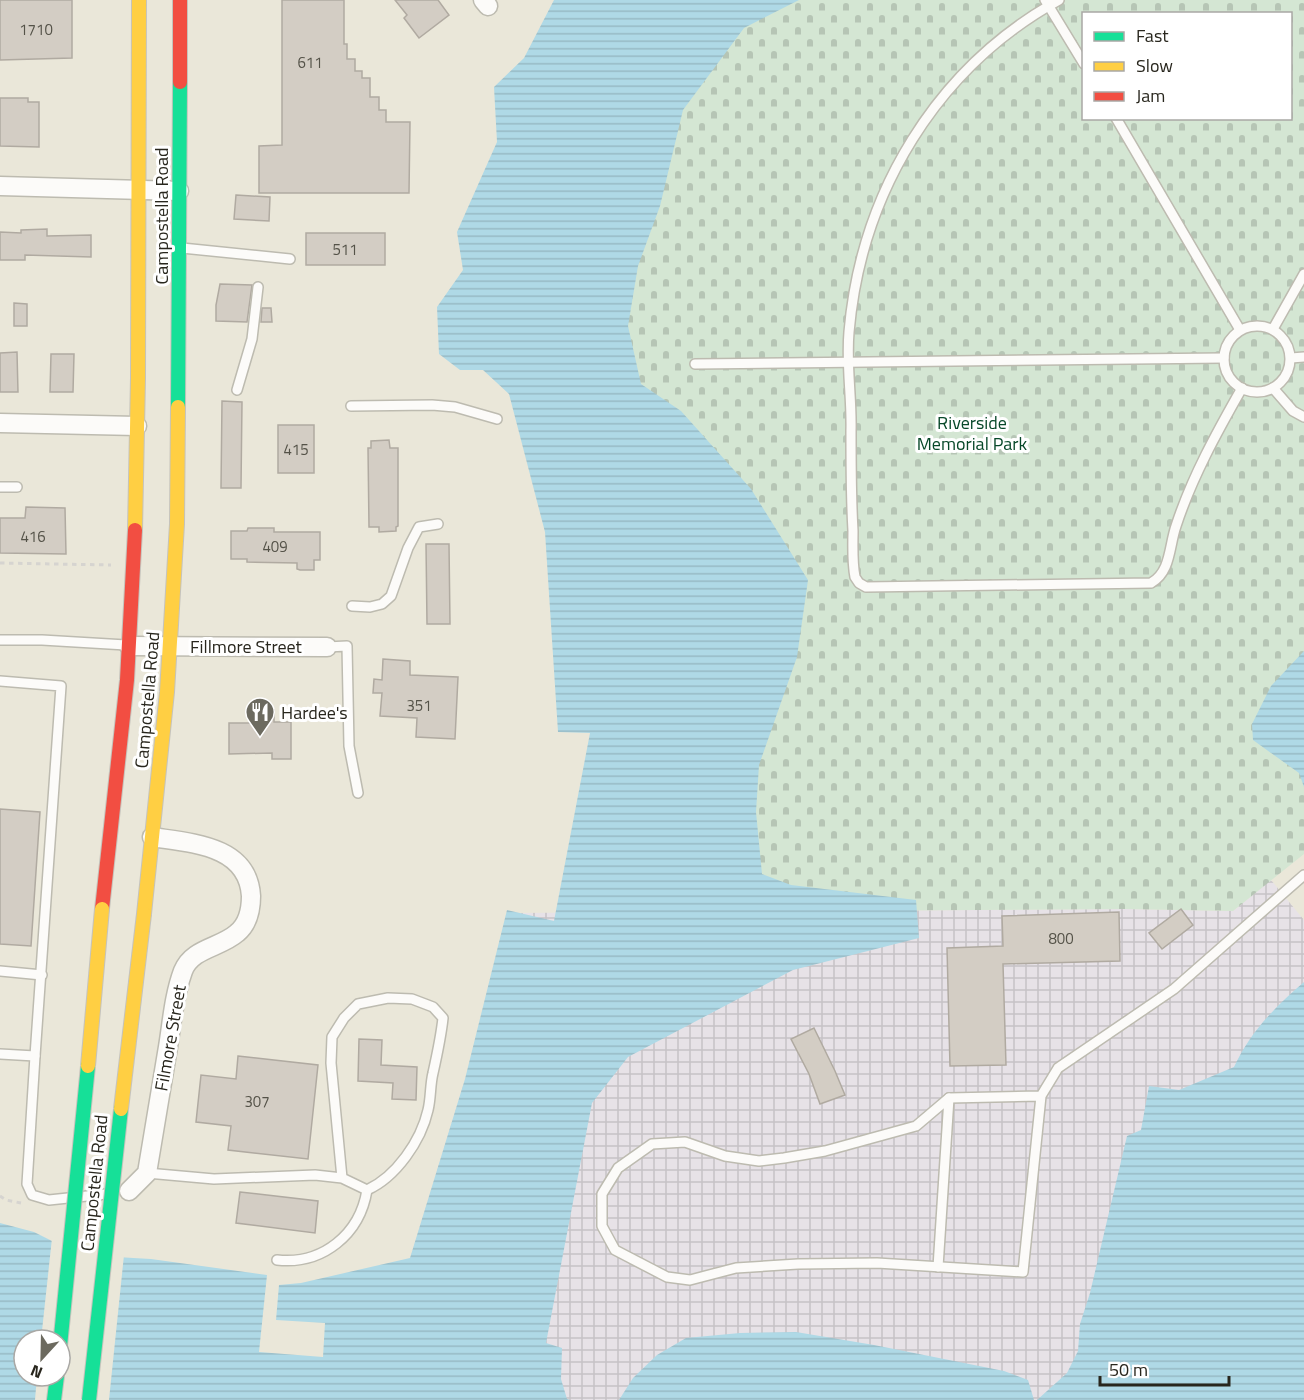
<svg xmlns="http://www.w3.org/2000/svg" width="1304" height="1400" font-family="'Titillium Web',sans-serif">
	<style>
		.industrial { fill: url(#industrial-grid) }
		.cemetery { fill: url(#cemetery-stones); fill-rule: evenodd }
		.water { fill: url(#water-rules); fill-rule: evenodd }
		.pier { fill: #eae7d9 }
		.building { fill: #d3cdc4; stroke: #b0aaa1; stroke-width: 1.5 }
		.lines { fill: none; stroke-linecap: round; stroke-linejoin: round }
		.lane-casing { stroke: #bdbbb0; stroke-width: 12 }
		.street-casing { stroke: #bdbbb0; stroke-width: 21 }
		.fast-casing { stroke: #c5c3bc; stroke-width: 16 }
		.slow-casing { stroke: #c5c3bc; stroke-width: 16 }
		.jam-casing { stroke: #c5c3bc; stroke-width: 16 }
		.path { stroke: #d6d4d0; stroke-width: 3; stroke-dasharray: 4.5 4.5; stroke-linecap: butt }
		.lane { stroke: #fcfbf9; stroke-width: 9 }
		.street { stroke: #fcfbf9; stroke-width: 18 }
		.fast { stroke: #16e098; stroke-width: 14 }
		.slow { stroke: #ffcf43; stroke-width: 14 }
		.jam { stroke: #f24e42; stroke-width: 14 }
		.fast-bridge-casing { stroke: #c5c3bc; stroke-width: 16; stroke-linecap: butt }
		.slow-bridge-casing { stroke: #c5c3bc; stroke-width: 16; stroke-linecap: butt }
		.fast-bridge { stroke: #16e098; stroke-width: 14 }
		.slow-bridge { stroke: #ffcf43; stroke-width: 14 }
		.labels { text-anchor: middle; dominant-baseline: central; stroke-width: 6; stroke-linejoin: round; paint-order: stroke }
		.number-label { font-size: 15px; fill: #545248 }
		.street-label { font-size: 18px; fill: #28261d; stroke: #fff }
		.park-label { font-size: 18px; fill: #074829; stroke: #fff }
		.poi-label { font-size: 18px; fill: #28261d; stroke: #fff; text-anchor: start }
	</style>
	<defs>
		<pattern id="industrial-grid" width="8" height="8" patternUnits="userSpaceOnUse" patternTransform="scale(1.5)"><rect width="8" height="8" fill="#e7e2e7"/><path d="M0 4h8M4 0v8" fill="none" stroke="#c6c2c6"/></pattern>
		<pattern id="cemetery-stones" width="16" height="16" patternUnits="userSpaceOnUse" patternTransform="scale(1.5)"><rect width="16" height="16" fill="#d4e6d3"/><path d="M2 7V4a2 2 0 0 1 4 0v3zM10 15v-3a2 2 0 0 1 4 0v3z" fill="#b6c5b5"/></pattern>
		<pattern id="water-rules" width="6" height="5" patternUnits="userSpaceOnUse" patternTransform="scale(1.5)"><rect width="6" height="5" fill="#afd9e6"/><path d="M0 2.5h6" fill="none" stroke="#97bac5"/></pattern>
	</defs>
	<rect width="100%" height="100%" fill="#eae7d9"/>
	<path class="industrial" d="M1271,880L1304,920V1400H367L516,913L1126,909L1233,911Z"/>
	<path class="cemetery" d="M729,0H1304V854L1233,911L1126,909L650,912L617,360L628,225ZM1084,14H1290V118H1084Z"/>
	<g class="water">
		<path d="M554,0H799L744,28L683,110L660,206L638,266L628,326L641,384L681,411L751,489L808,580L797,657L759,765L756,812L762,874L791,885L916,900L919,938L793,970L628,1057L592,1103L546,1343L562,1348L561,1379L567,1399L570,1400H0V1223L34,1232L80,1255L151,1259L267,1275L259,1352L323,1357L325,1323L276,1320L279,1285L301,1283L410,1258L465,1079L507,910L554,921L590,733L558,732L545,532L509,394L483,370H460L439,354L437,307L463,270L457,232L497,142L494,87L524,58ZM24,1340H60V1376H24Z"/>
		<path d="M1304,651V787L1299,773L1253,740L1252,724L1271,686Z"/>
		<path d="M1304,982V1400H1037L1067,1373L1078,1351L1080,1324L1090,1293L1127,1136L1141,1130L1149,1086L1179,1090L1234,1067C1251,1031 1274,1008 1304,982Z"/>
		<path d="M796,1332L874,1345L1004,1371L1028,1380L1034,1400H619L633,1378L657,1355L686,1338L740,1333Z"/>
	</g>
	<path class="pier" d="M52,1238L81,1252L124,1255L109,1400H35L37,1376H60V1340H41Z"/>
	<g class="building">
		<path d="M0,0H72V58L0,60Z"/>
		<path d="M282,0H344V44H347V59H355V71H362V78H370V97H379V110H386V122H410L409,193H259V146L282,145Z"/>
		<path d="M395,0H438L449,15L419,38L404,18L407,15Z"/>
		<path d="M0,98H28V102H39V147L0,146Z"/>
		<path d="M236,195L270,197L269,221L234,219Z"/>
		<path d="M47,229V236L91,235V257L25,255V260H0V232L21,233V230Z"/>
		<rect x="306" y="233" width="79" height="32"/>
		<path d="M220,284L252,285L247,322L216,321V305Z"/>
		<path d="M14,303L27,304V326H14Z"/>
		<path d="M262,308H271L272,322H261Z"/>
		<path d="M17,352L18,392H0V353Z"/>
		<path d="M51,354H74L73,392H50Z"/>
		<path d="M222,401L242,402L241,488H221Z"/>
		<rect x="278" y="425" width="36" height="48"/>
		<path d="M389,440L390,448H398V526L396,527V531L379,532V527H369L368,448H371V441Z"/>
		<path d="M26,507L65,508L66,554L0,553V518H25Z"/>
		<path d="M248,528H274V532H320V560H314V570H300L297,569V563L247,562V559H231V531H247Z"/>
		<path d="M426,544H449L450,624H427Z"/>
		<path d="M383,659L410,661V675L458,677L455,739L416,737L417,718L380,716L382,693H373L374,679L382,680Z"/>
		<path d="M254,710H274V722H291V759H272V753L229,754V723H254Z"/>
		<path d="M0,809L40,812L31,946L0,944Z"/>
		<path d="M1181,909L1193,925L1162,949L1149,933Z"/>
		<path d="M1119,912L1120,961L1003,964L1006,1065L950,1066L947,948L1003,946L1002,916Z"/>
		<path d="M814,1028L835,1071L845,1095L820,1104L809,1074L791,1039Z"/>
		<path d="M359,1039L382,1040L381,1065L417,1067L416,1100L392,1099L393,1083L358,1081Z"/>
		<path d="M238,1056L318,1065L308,1159L228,1150L231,1126L196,1122L201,1075L236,1079Z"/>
		<path d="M240,1192L318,1201L315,1233L236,1223Z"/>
	</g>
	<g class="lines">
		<g class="lane-casing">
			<g id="lane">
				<path d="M1045,0L1084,64"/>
				<path d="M1059,0C936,68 861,193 849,332C846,365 852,398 851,431C851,465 851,498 853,531C853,546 852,562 855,577L859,583L866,587L1151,583C1171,572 1169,546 1176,526C1192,477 1217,432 1242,388"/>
				<path d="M1116,118L1240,330"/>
				<path d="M182,248L290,259"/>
				<circle cx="1257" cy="359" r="33"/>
				<path d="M1273,329L1304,274"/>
				<path d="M1291,358L1304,357"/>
				<path d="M695,364L1224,358"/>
				<path d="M1273,388L1293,411L1304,417"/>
				<path d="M237,390L252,339L258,287"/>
				<path d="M351,406L432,405L455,407L497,419"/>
				<path d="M0,487H17"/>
				<path d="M352,606L370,607L382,604L391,596L408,548L419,527L438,524"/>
				<path d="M0,640H42L126,645"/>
				<path d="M327,647L347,646L349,746L358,793"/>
				<path d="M0,681L61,686L35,1056"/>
				<path d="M0,971L42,975"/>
				<path d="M0,1054L35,1056L27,1184L32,1195L49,1200L106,1194"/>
				<path d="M1041,1096L949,1098L916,1126L825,1151L784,1158L759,1161L725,1156L685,1142L652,1144L618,1168L602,1194V1226L615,1250L667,1277L690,1280L736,1268L798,1264L877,1263L1023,1272L1041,1096L1058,1068L1174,989L1304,875"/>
				<path d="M147,1173L214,1179L315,1175L342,1178L367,1190C396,1177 421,1141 428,1110C431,1098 430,1085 433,1073C437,1055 441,1037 443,1018L433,1007L412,999L388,998L358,1004L344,1018L332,1037L331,1063L342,1178"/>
				<path d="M277,1260C323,1265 360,1234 367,1190"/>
				<path d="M938,1267L949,1098"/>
			</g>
		</g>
		<g class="street-casing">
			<g id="street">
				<path d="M483,0L488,6"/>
				<path d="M0,186L179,191"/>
				<path d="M0,423L137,426"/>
				<path d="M129,646L327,647"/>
				<path d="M129,1191L147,1173C154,1131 161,1089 168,1047C172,1022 174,995 183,971C192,948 220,948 237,933C248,924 251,911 251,896C248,845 191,843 152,837"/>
			</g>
		</g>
		<g class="fast-casing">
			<g id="fast">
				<path d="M178,407L180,82"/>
				<path d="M54,1400L57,1376"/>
			</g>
		</g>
		<g class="slow-casing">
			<g id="slow">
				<path d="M135,530L138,378L139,0"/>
				<path d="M144,914L167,692L177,524L178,407"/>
			</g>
		</g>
		<g class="jam-casing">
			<g id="jam">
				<path d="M180,82V0"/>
				<path d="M102,909L127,680L135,530"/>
			</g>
		</g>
		<g class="path">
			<path d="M0,563L111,565"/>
			<path d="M0,1196L6,1200L21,1203"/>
		</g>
		<use href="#lane" class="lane"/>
		<use href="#street" class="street"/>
		<use href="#fast" class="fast"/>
		<use href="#slow" class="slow"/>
		<use href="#jam" class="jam"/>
		<g class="fast-bridge-casing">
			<g id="fast-bridge">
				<path d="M60,1346L88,1066"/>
				<path d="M89,1400L121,1109"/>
			</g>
		</g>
		<g class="slow-bridge-casing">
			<g id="slow-bridge">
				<path d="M88,1066L102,909"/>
				<path d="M121,1109L144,914"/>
			</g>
		</g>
		<use href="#fast-bridge" class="fast-bridge"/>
		<use href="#slow-bridge" class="slow-bridge"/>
	</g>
	<defs>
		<g id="restaurant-pin" transform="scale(1.5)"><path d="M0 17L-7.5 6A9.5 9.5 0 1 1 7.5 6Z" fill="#6c6a5f" stroke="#fff"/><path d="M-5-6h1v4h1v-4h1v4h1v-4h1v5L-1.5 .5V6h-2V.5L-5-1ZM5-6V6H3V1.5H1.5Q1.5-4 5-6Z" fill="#fff"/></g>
	</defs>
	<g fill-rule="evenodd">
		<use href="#restaurant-pin" x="260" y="712"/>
	</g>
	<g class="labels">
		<g class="number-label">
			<text x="36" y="29">1710</text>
			<text x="310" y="62">611</text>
			<text x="345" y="249">511</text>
			<text x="296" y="449">415</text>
			<text x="33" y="536">416</text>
			<text x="275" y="546">409</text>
			<text x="419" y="705">351</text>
			<text x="1061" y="938">800</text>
			<text x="257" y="1101">307</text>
		</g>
		<g class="street-label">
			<text transform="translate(161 216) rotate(-90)">Campostella Road</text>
			<text x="246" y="646">Fillmore Street</text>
			<text transform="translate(147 700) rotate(-85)">Campostella Road</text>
			<text transform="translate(170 1038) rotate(-80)">Filmore Street</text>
			<text transform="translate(94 1183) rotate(-84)">Campostella Road</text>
		</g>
		<g class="park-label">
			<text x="972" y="422">Riverside<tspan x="972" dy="21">Memorial Park</tspan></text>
		</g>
		<g class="poi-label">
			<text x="281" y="712">Hardee's</text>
		</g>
	</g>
	<rect x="1082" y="12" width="210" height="108" fill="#ffffff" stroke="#a9a8a5" stroke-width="1.5"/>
	<rect x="1094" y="32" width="30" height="9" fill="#16e098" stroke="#a9a8a5" stroke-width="1.5"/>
	<text x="1136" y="42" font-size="18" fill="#28261d">Fast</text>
	<rect x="1094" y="62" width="30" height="9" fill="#ffcf43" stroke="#a9a8a5" stroke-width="1.5"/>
	<text x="1136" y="72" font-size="18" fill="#28261d">Slow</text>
	<rect x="1094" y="92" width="30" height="9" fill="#f24e42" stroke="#a9a8a5" stroke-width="1.5"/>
	<text x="1136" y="102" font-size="18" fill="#28261d">Jam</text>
	<g transform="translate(42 1358) rotate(202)"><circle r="28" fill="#ffffff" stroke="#a9a8a5" stroke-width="1.5"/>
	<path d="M0-4.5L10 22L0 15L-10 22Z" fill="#6c6a5f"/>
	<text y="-9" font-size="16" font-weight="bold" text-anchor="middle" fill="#28261d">N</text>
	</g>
	<path d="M1100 1376v9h129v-9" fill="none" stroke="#28261d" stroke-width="3"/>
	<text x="1109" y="1376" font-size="18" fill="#28261d" stroke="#ffffff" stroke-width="4.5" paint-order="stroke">50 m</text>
</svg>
